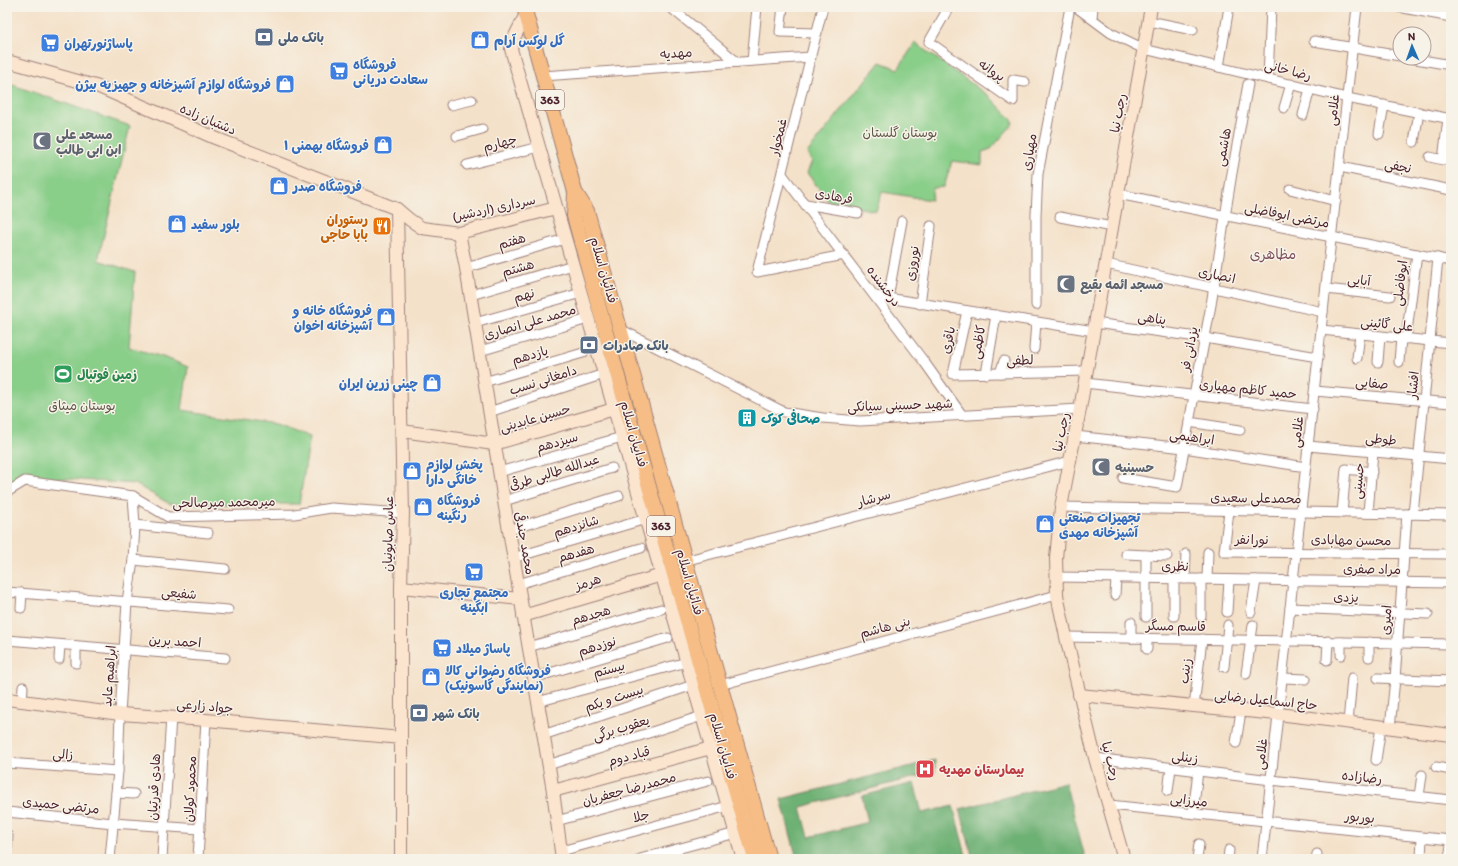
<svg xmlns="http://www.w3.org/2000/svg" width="1458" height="866" font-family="Itim,'Playpen Sans Arabic',sans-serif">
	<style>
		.green { fill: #89ce89; stroke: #6a765a }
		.forest { fill: #6eb175; stroke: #5c6850 }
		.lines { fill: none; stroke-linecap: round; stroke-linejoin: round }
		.street-casing { stroke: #9f807a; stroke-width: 11 }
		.secondary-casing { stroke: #9f807a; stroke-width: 14 }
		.primary-casing { stroke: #9f807a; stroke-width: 16 }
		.street { stroke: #fff; stroke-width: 9 }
		.secondary { stroke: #fbe5cf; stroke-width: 12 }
		.primary { stroke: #f6be86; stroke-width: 14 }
		.labels { text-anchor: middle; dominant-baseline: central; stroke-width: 3; stroke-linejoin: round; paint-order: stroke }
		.shield { fill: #f7f3e8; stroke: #7e5f64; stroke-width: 1 }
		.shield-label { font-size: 12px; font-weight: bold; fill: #4a1f2b }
		.service-label { font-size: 13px; font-weight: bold; fill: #4e5e75; stroke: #f7f3e8; text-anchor: start }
		.shop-label { font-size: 13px; font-weight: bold; fill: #366cbe; stroke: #f7f3e8; text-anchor: start }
		.street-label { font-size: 13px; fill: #4a1f2b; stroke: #f7f3e8 }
		.park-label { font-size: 13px; fill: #5d5447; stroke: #f7f3e8 }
		.worship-label { font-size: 13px; font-weight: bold; fill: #5b616d; stroke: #f7f3e8; text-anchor: start }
		.food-label { font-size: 13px; font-weight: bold; fill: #c56008; stroke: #f7f3e8; text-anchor: end }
		.leisure-label { font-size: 13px; font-weight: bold; fill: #27864d; stroke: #f7f3e8; text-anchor: start }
		.culture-label { font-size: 13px; font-weight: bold; fill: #0d838f; stroke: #f7f3e8; text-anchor: start }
		.health-label { font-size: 13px; font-weight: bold; fill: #be3a42; stroke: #f7f3e8; text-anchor: start }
		.neighbourhood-label { font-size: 14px; fill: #7a4d5c; stroke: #f7f3e8 }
	</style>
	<rect width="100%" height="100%" fill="#f7f3e8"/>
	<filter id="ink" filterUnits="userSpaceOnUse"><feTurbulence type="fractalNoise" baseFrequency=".025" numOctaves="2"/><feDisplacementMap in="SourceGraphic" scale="8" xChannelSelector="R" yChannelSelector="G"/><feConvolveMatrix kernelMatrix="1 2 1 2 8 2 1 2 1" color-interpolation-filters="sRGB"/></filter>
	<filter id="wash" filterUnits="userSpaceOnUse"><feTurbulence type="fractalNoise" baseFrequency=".012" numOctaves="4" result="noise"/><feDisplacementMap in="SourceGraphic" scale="16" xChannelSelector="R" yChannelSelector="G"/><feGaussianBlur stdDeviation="0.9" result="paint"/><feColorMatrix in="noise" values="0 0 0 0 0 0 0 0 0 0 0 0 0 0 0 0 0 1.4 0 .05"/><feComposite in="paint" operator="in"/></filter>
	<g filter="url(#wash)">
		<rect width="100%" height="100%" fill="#f4e1c9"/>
		<g class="green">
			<path d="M915,43L989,96L1013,121L1012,125L991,149L982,152V165L952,161L944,187L933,188L931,200L882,192L876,211L829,202L807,173L812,161L807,153L880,62L898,69Z"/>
			<path d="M7,83L130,126L98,260L135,272L129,347L166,358L188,367L182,410L276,424L310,437L299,504H170L135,484L27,476L7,487Z"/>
		</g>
		<g class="forest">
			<path d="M935,760V772L801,807L809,837L868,822L862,796L914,783L922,813L953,806L967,859H797L781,799Z"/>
			<path d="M1065,782L1085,857L1077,859H973L960,809Z"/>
		</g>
	</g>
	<g filter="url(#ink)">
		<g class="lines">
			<g class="street-casing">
				<g id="street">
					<path d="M670,7L737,62"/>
					<path d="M783,7L780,32L817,33"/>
					<path d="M823,7L757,272L844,255"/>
					<path d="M949,7L929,42L1013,101V80L1025,82"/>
					<path d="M1076,7L1111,33L1144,49L1347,98L1451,119"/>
					<path d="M1398,7L1451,17"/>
					<path d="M1092,18L1093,7"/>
					<path d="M1149,21L1193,30"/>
					<path d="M1314,41L1400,56"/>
					<path d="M1410,58L1451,65"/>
					<path d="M752,61L757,7"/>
					<path d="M1219,67L1229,7"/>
					<path d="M543,76L811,57"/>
					<path d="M1268,79L1271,7"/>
					<path d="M451,105L472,100"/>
					<path d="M1284,108L1291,84"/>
					<path d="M1303,115L1310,89"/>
					<path d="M1379,134L1384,105"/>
					<path d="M457,136L482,129"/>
					<path d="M1414,142L1419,112"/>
					<path d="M1430,157L1443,160L1448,118"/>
					<path d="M467,165L539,147"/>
					<path d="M1340,167L1451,190"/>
					<path d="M782,174L925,363L962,415"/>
					<path d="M1290,189L1336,201"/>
					<path d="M1118,194L1451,261"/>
					<path d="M806,204L858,213"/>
					<path d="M1060,217L1112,227"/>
					<path d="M1106,264L1323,312"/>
					<path d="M466,268L565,239"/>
					<path d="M1326,289L1390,296"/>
					<path d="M471,295L573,265"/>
					<path d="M875,296L1094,331"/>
					<path d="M888,298L902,221"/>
					<path d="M920,304L931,226"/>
					<path d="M1036,305V215L1038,174L1070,7"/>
					<path d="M967,311L953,374L1087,371"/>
					<path d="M475,323L581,293"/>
					<path d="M1095,323L1205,338L1318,357"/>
					<path d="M620,329L784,412L823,418L860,421L1080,409"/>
					<path d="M1321,330L1451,343"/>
					<path d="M1406,339L1417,254"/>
					<path d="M1034,349L1036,322"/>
					<path d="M480,351L588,319"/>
					<path d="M1357,358L1360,334"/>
					<path d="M1378,362L1380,336"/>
					<path d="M1399,362L1401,338"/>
					<path d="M1000,373L1004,361"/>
					<path d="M986,374L996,315"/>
					<path d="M484,382L583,353"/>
					<path d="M1085,383L1313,409"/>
					<path d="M1315,391L1451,403"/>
					<path d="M489,412L604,374"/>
					<path d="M1189,422L1240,430"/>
					<path d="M1075,436L1184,448L1306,467"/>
					<path d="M1308,446L1451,459"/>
					<path d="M499,472L622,437"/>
					<path d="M1123,478L1177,487L1211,305L1232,173L1248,84"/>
					<path d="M7,492L25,481L133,496L168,517L294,514L331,508L403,513"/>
					<path d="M504,501L612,468"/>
					<path d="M1061,507L1451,515"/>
					<path d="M1229,511L1224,552L1451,554"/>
					<path d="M1342,513L1346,469L1372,472"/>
					<path d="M1368,513L1373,452"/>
					<path d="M1413,514L1438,258"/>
					<path d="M135,525L208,533"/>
					<path d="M509,530L619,496"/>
					<path d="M1126,554L1167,556"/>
					<path d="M513,558L646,519"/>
					<path d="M133,560L225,569"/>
					<path d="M684,561L1070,461"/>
					<path d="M1057,577L1451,583"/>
					<path d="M1174,579V616"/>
					<path d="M1185,579L1186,554"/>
					<path d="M1207,579L1208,552"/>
					<path d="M518,584L641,548"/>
					<path d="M7,592L228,610"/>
					<path d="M1115,595L1116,578"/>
					<path d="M21,608L22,593"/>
					<path d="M1290,608L1428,614"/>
					<path d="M1227,612L1229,580"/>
					<path d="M1251,612L1256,580"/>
					<path d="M1201,616V579"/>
					<path d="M1146,617V555"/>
					<path d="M1066,637L1451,644"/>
					<path d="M1131,638V622"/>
					<path d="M1147,638V649"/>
					<path d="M7,640L225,658"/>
					<path d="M1369,642V657"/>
					<path d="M528,647L661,609"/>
					<path d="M1341,655V642"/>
					<path d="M59,659L60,645"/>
					<path d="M1327,660L1328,641"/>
					<path d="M76,663V646"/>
					<path d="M1224,667L1228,625"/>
					<path d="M1246,674L1253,625"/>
					<path d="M533,678L668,638"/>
					<path d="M1283,678L1306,679"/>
					<path d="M1378,678L1451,681"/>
					<path d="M720,685L1057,595"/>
					<path d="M22,700L23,687"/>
					<path d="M537,702L687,662"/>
					<path d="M1194,707L1202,639"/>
					<path d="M1348,723L1352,678"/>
					<path d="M1390,728L1395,679L1407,514"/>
					<path d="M543,735L693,685"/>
					<path d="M1236,743L1241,711"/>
					<path d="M1095,758L1271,780L1451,800"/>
					<path d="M1376,760L1381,727"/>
					<path d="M7,763L118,771"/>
					<path d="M548,765L702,716"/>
					<path d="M1436,767L1451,770"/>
					<path d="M1168,791L1171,768"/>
					<path d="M116,793L134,794"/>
					<path d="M1419,796L1422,775"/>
					<path d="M1109,805L1451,840"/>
					<path d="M7,812L113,823L200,829"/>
					<path d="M1193,813L1198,771"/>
					<path d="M556,821L708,781"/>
					<path d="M7,848L8,836"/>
					<path d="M561,851L728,806"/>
					<path d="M110,859L118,771L120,714L127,602L133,560L135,525L133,496"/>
					<path d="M162,859L171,717"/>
					<path d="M198,859L206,720"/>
					<path d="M640,859L736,833"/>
					<path d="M1197,859L1199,844"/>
					<path d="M1228,859L1229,850"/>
					<path d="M1262,859L1357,7"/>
					<path d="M1316,859L1317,854"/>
					<path d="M1421,859L1422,837"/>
					<path d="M1449,859L1451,845"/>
				</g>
			</g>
			<g class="secondary-casing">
				<g id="secondary">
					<path d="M526,14L514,38L511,49L743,859"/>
					<path d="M7,61L99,87L215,138L397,209L410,220L422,228L459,233L556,208"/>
					<path d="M397,209L403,513L401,587V859"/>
					<path d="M459,233L466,268L504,501L553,791L562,859"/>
					<path d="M402,431L494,444L621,407"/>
					<path d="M401,587L520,599"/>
					<path d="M523,616L662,575"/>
					<path d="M1079,695L1278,714L1451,735"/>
					<path d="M7,699L120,714L206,720L401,738"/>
					<path d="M553,791L711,748"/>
					<path d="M1124,859L1095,758L1066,637L1057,595L1056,558L1061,507L1080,409L1151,7"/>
				</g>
			</g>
			<g class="primary-casing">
				<g id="primary">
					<path d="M524,7L575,192L574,216L626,406L755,859"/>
					<path d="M575,192L587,211L769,859"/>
				</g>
			</g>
			<use href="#street" class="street"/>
			<use href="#secondary" class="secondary"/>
			<use href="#primary" class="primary"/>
		</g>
	</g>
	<defs>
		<g id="bank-square" transform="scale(1)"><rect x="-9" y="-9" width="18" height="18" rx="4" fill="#5c6f8a" stroke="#f7f3e8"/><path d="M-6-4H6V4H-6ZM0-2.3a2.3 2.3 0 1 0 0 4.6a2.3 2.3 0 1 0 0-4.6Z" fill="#fff"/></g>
		<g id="shop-square" transform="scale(1)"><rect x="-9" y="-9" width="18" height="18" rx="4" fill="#3f7fe0" stroke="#f7f3e8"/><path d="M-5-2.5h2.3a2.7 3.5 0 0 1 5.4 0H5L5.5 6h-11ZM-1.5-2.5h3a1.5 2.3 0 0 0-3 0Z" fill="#fff"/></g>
		<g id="supermarket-square" transform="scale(1)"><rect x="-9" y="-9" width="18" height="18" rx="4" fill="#3f7fe0" stroke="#f7f3e8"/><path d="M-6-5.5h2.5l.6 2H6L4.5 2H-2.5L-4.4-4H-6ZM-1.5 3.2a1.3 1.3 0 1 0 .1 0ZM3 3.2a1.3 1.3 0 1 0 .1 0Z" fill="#fff"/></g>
		<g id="mosque-square" transform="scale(1)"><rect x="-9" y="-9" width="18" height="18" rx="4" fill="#6b7280" stroke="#f7f3e8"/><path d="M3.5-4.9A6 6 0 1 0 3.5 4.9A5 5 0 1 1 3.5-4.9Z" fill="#fff"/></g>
		<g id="restaurant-square" transform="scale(1)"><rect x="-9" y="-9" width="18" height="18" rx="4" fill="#e8710a" stroke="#f7f3e8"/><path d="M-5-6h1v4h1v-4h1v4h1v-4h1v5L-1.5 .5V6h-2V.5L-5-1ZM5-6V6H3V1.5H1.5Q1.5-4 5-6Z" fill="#fff"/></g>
		<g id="stadium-square" transform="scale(1)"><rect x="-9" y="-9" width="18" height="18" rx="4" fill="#2e9e5b" stroke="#f7f3e8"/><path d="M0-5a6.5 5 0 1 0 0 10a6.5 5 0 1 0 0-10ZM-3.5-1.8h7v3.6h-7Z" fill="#fff"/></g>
		<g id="building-square" transform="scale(1)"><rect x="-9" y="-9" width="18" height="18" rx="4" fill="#0f9aa8" stroke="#f7f3e8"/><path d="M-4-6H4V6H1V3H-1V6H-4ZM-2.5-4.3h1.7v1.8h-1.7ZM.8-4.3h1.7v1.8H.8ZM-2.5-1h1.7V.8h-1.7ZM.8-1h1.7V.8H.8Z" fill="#fff"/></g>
		<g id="hospital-square" transform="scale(1)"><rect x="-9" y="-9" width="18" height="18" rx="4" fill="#e0444e" stroke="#f7f3e8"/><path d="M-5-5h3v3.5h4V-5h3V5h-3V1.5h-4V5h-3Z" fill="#fff"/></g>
	</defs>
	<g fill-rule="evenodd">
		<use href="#bank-square" x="264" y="37"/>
		<use href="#shop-square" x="480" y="40"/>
		<use href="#supermarket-square" x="50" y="43"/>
		<use href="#supermarket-square" x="339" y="71"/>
		<use href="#shop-square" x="285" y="84"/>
		<use href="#mosque-square" x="42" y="141"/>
		<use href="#shop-square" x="383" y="145"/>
		<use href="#shop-square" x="279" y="186"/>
		<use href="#shop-square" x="177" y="224"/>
		<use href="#restaurant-square" x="382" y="226"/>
		<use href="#mosque-square" x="1066" y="284"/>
		<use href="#shop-square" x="386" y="317"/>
		<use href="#bank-square" x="589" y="345"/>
		<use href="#stadium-square" x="63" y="374"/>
		<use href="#shop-square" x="432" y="383"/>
		<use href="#building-square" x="747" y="418"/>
		<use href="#mosque-square" x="1101" y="467"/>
		<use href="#shop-square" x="412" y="471"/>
		<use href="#shop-square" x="423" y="507"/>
		<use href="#shop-square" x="1045" y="524"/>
		<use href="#supermarket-square" x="474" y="572"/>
		<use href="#supermarket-square" x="442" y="648"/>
		<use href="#shop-square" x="431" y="677"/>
		<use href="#bank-square" x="419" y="713"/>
		<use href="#hospital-square" x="925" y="769"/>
	</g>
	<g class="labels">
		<g class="shield">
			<rect x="536" y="90" width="28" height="20" rx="3"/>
			<rect x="647" y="516" width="28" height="20" rx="3"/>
		</g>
		<g class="shield-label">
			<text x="550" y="100">363</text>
			<text x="661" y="526">363</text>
		</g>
		<g class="service-label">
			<text x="278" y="37">بانک ملی</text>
			<text x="603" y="345">بانک صادرات</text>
			<text x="433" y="713">بانک شهر</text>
		</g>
		<g class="shop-label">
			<text x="494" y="40">گل لوکس آرام</text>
			<text x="64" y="43">پاساژنورتهران</text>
			<text x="353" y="64">فروشگاه<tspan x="353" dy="15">سعادت دریانی</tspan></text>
			<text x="271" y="84" text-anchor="end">فروشگاه لوازم آشپزخانه و جهیزیه بیژن</text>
			<text x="369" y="145" text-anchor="end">فروشگاه بهمنی ۱</text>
			<text x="293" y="186">فروشگاه صدر</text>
			<text x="191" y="224">بلور سفید</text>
			<text x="372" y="310" text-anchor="end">فروشگاه خانه و<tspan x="372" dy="15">آشپزخانه اخوان</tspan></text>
			<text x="418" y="383" text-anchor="end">چینی زرین ایران</text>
			<text x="426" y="464">پخش لوازم<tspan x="426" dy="15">خانگی دارا</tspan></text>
			<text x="437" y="500">فروشگاه<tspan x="437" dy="15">رنگینه</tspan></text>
			<text x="1059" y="517">تجهیزات صنعتی<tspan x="1059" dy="15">آشپزخانه مهدی</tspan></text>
			<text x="474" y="592" text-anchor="middle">مجتمع تجاری<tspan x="474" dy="15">ابگینه</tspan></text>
			<text x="456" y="648">پاساژ میلاد</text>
			<text x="445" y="670">فروشگاه رضوانی کالا<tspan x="445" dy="15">(نمایندگی گاسونیک)</tspan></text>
		</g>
		<g class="street-label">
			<text transform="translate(676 53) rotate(-4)">مهدیه</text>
			<text transform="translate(992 70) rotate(35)">پروانه</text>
			<text transform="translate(1288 70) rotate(14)">رضا خانی</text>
			<text transform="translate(1333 110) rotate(-84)">غلامی</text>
			<text transform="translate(1118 113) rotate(-80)">رجب نیا</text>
			<text transform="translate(208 119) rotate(23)">دشتبان زاده</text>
			<text transform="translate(778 137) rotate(-76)">غمخوار</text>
			<text transform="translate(500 143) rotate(-14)">چهارم</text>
			<text transform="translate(1223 147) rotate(-79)">هاشمی</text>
			<text transform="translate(1029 152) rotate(-80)">مهیاری</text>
			<text transform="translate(1398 166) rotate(11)">نجفی</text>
			<text transform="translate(834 196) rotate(10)">فرهادی</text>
			<text transform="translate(494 208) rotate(-12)">سرداری (اردشیر)</text>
			<text transform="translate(1287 215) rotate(11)">مرتضی ابوفاضلی</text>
			<text transform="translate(512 241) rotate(-16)">هفتم</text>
			<text transform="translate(912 263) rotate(-82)">نوروزی</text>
			<text transform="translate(518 268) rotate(-16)">هشتم</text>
			<text transform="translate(604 270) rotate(74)">فدائیان اسلام</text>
			<text transform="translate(1217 275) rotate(12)">انصاری</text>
			<text transform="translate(1359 280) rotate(6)">آبایی</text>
			<text transform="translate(1400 283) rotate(-83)">ابوفاضلی</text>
			<text transform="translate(884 286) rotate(53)">درخشنده</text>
			<text transform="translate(524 295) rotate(-16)">نهم</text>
			<text transform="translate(1152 318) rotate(8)">پناهی</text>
			<text transform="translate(530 322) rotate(-16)">محمد علی انصاری</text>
			<text transform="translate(1387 324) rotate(6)">علی گائینی</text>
			<text transform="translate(948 340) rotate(-78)">باقری</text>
			<text transform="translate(978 342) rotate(-80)">کاظمی</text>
			<text transform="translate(1189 349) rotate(-79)">یزدانی فر</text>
			<text transform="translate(530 355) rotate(-16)">یازدهم</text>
			<text transform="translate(1020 360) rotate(-1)">لطفی</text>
			<text transform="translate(543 380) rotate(-18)">دامغانی نسب</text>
			<text transform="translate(1372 383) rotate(5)">صفایی</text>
			<text transform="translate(1413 385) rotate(-84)">افشار</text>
			<text transform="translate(1248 389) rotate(6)">حمید کاظم مهیاری</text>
			<text transform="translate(900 405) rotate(-2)">شهید حسینی سیانکی</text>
			<text transform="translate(535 418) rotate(-16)">حسین عابدینی</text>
			<text transform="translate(1061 432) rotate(-79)">رجب نیا</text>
			<text transform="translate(1297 432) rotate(-84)">غلامی</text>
			<text transform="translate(634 434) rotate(74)">فداییان اسلام</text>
			<text transform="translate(1192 437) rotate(8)">ابراهیمی</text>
			<text transform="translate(1381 439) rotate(5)">طوطی</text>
			<text transform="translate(557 442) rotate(-16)">سیزدهم</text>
			<text transform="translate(554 472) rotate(-17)">عبدالله طالبی طرقی</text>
			<text transform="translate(1358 481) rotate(-85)">حسینی</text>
			<text transform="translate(874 498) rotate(-15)">سرشار</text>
			<text transform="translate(1256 498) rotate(1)">محمدعلی سعیدی</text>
			<text transform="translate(224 502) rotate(-1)">میرمحمد میرصالحی</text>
			<text transform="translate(576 526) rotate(-17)">شانزدهم</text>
			<text transform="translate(388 534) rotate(-89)">عباس صابونیان</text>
			<text x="1252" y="539">نورانفر</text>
			<text transform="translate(1351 540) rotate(1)">محسن مهابادی</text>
			<text transform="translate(525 543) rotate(80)">محمد جندقی</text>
			<text transform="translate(576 553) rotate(-16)">هفدهم</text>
			<text transform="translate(1175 566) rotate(1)">نظری</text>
			<text transform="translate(1372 569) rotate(1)">مراد صفری</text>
			<text transform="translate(588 582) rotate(-17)">هرمز</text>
			<text transform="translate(690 582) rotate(74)">فدائیان اسلام</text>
			<text transform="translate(179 593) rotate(5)">شفیعی</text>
			<text transform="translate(1346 597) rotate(2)">یزدی</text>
			<text transform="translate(591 615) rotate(-16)">هجدهم</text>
			<text transform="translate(1386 620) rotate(-86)">امیری</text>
			<text transform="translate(1176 626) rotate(1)">قاسم مسگر</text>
			<text transform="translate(885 627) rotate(-15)">بنی هاشم</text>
			<text transform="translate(175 641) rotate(4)">احمد برین</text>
			<text transform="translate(597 646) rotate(-17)">نوزدهم</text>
			<text transform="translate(609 669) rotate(-15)">بیستم</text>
			<text transform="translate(1185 671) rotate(-83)">زینب</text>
			<text transform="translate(109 676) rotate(-86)">ابراهیم عابد</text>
			<text transform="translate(614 698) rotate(-18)">بیست و یکم</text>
			<text transform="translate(1266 700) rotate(6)">حاج اسماعیل رضایی</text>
			<text transform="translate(205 706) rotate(5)">جواد زارعی</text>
			<text transform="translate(621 728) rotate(-17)">یعقوب برگی</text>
			<text transform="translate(723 746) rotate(74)">فداییان اسلام</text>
			<text transform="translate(63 754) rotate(4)">زالی</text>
			<text transform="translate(1261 754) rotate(-84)">غلامی</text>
			<text transform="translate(629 756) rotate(-15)">قباد دوم</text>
			<text transform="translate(1185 757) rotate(7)">زینلی</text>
			<text transform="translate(1111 761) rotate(75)">رجب نیا</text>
			<text transform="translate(1362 777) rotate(6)">رضازاده</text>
			<text transform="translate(154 787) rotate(-87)">هادی قدرتیان</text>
			<text transform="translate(190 789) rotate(-87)">محمود کولان</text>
			<text transform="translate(629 789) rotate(-15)">محمدرضا جعفریان</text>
			<text transform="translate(1189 800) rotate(6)">میرزایی</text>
			<text transform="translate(61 805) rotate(6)">مرتضی حمیدی</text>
			<text transform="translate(641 816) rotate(-15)">جلا</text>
			<text transform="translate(1360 817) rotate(6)">بوربور</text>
		</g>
		<g class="park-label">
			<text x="900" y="132">بوستان گلستان</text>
			<text x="82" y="405">بوستان میثاق</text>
		</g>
		<g class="worship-label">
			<text x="56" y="134">مسجد علی<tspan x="56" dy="15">ابن ابی طالب</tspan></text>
			<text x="1080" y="284">مسجد ائمه بقیع</text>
			<text x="1115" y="467">حسینیه</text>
		</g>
		<g class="food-label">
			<text x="368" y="219">رستوران<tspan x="368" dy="15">بابا حاجی</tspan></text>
		</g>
		<g class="leisure-label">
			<text x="77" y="374">زمین فوتبال</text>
		</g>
		<g class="culture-label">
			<text x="761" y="418">صحافی کوک</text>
		</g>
		<g class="health-label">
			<text x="939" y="769">بیمارستان مهدیه</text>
		</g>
		<g class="neighbourhood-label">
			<text x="1273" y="254">مظاهری</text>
		</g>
	</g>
	<rect width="1458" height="866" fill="none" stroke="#f7f3e8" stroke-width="24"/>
	<g transform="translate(1412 46) rotate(358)"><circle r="19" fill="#f7f3e8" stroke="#b29e9c"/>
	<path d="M0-3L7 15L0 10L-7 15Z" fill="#1f6fb2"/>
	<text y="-6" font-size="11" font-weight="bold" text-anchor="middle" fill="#4a1f2b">N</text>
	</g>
</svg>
